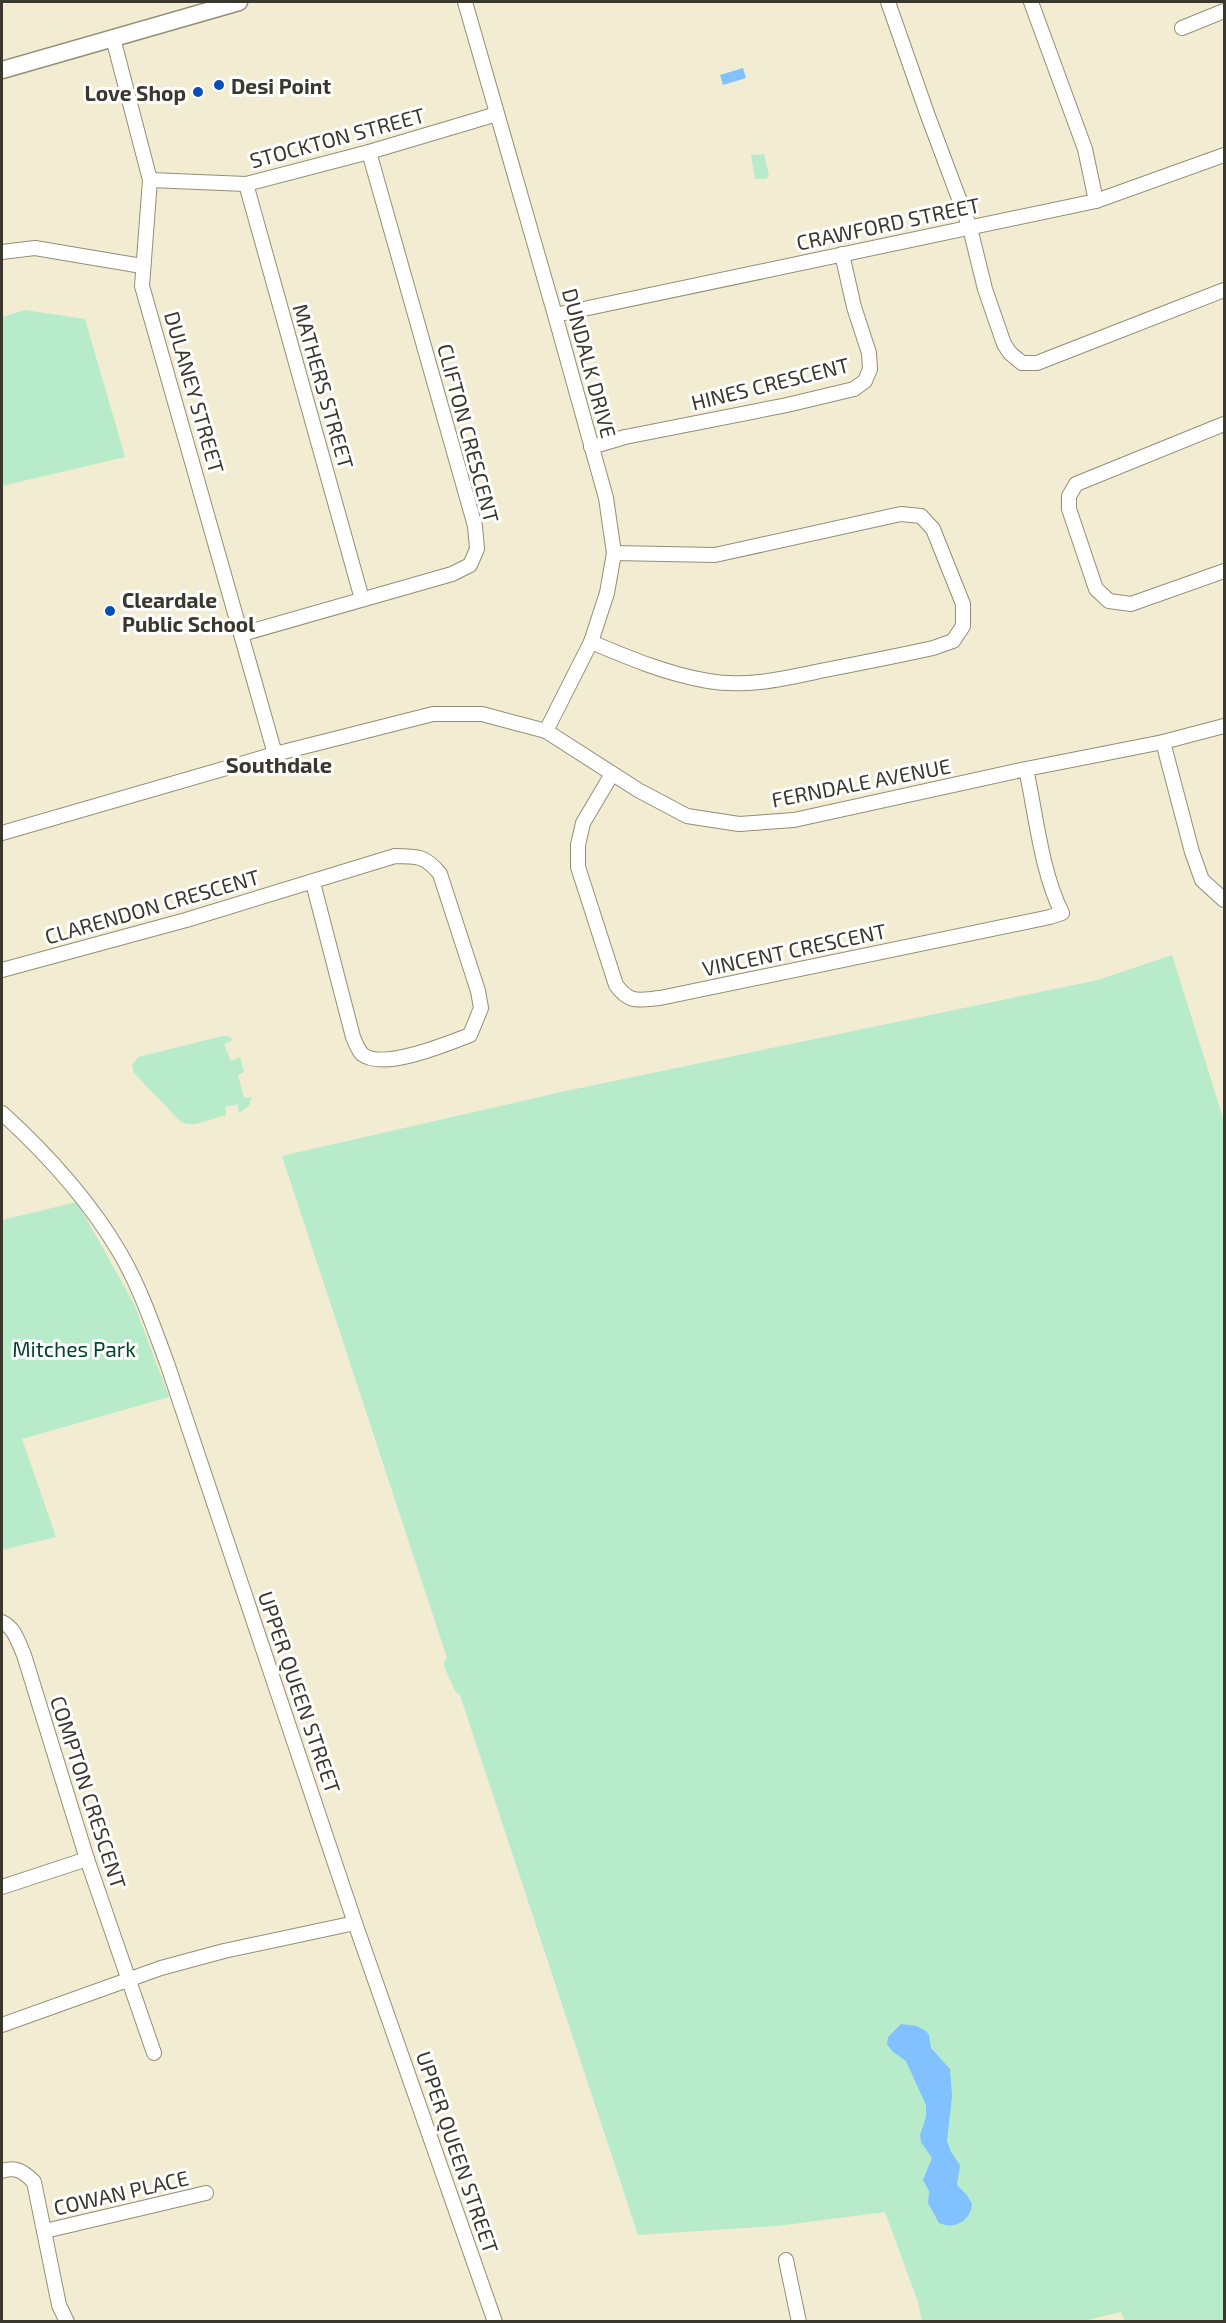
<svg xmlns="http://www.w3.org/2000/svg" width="1226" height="2323" font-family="'Exo 2',sans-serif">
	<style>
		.green { fill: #b7ebca }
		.water { fill: #82c1ff }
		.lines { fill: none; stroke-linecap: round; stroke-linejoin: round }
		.minor-casing { stroke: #938e76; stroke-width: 16 }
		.major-casing { stroke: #938e76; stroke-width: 19 }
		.minor { stroke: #fff; stroke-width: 14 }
		.major { stroke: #fff; stroke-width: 16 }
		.poi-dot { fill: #084eb9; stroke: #fff; stroke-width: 2 }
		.labels { text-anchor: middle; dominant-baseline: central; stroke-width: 6; stroke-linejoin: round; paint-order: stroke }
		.poi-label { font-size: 21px; font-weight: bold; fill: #3a372d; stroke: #fff; text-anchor: start }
		.street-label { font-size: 21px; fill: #3a372d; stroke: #fff }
		.park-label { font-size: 21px; fill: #004728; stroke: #fff }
		.neighbourhood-label { font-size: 22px; font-weight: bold; fill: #3a372d; stroke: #fff }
	</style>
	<rect width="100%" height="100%" fill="#f2ecd2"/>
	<g class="green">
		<path d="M764,154L769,176L766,179H755L751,155Z"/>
		<path d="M25,310L85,319L125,457L2,486V317Z"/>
		<path d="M1172,955L1224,1121V2321H1125L1121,2312L1083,2321H922L918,2302L885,2212L777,2226L638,2235L460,1695L455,1691L444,1666V1662L447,1658L282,1156L561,1092L1098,980Z"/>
		<path d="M223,1036H229L233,1040L224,1044L231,1061L240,1057L244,1072L238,1075L244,1098L252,1097L249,1106L239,1113L238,1104L225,1107L226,1115L196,1124H188L181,1122L134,1073L132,1066L138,1057Z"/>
		<path d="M77,1202L134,1304L169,1397L22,1439L56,1537L2,1550V1220Z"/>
	</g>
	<g class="water">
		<path d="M743,68L746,78L723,85L720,75Z"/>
		<path d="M901,2024L916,2026L926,2031L929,2035L931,2048L950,2069L952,2096L947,2141L951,2152L960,2165L957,2185L967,2195L972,2204C971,2221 954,2230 939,2223L928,2203L929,2191L923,2180L932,2158L921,2142L920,2135L926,2117V2105L906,2061L892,2051L887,2044L888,2037Z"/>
	</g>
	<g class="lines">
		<g class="minor-casing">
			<g id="minor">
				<path d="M465,2L555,315L606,498L614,553L607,593L591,642L546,731"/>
				<path d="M888,2L928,116L970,228L985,289L1004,344L1010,353L1022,363H1037L1224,290"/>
				<path d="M1031,2L1085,149L1096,201"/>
				<path d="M1182,28L1224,11"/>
				<path d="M113,38L150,180L142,286L275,754"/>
				<path d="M150,180L246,184L369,152L497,114"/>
				<path d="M246,184L362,599"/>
				<path d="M2,252L35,248L142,266"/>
				<path d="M555,315L1096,201L1224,155"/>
				<path d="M1224,424L1076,484L1069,496V509L1096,589L1109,601L1131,604L1224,571"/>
				<path d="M591,447L625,437L787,405L854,389L865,381L870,369L869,353L854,307L842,254"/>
				<path d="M242,634L452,574L470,565L477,549L475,526L369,152"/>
				<path d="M591,642C629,658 667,674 708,681C747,688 787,678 825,670C861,663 897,656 933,648L953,641L963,626V604L933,529L921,516L901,514L715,555L614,553"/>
				<path d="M1163,742L1192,852L1202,880L1224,900"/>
				<path d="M612,774L583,823L578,845V867L616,985C630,1004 638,1000 660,998L1050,917L1062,913C1041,871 1036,814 1026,769"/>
				<path d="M2,833L275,754L433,714H482L546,731L638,790L687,816L739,824L794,820L1026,769L1163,742L1224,726"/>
				<path d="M2,970L186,920L395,856C417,856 426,856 440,874L478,991L481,1008L470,1035C447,1044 382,1071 362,1054C358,1050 355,1042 353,1037L313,883"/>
				<path d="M2,1113C47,1154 89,1200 120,1253C140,1287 153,1326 167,1363L355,1923L495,2322"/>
				<path d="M2,1622C15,1628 18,1642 24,1655L87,1859L154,2053"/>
				<path d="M2,1887L87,1859"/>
				<path d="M2,2025L161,1968L224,1951L355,1923"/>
				<path d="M2,2171C16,2166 24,2172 34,2182L59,2305L67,2322"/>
				<path d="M45,2231L206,2193"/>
				<path d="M786,2260L799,2322"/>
			</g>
		</g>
		<g class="major-casing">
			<path id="major" d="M2,70L239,2"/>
		</g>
		<use href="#minor" class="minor"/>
		<use href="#major" class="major"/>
	</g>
	<g class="poi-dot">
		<circle cx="219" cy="85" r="6"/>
		<circle cx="198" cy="92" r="6"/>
		<circle cx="110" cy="611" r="6"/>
	</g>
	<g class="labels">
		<g class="poi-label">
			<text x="231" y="85">Desi Point</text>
			<text x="186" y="92" text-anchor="end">Love Shop</text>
			<text x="122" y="599">Cleardale<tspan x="122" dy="24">Public School</tspan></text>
		</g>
		<g class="street-label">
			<text transform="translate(337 137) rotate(-15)">STOCKTON STREET</text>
			<text transform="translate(888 223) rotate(-12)">CRAWFORD STREET</text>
			<text transform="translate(590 363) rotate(75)">DUNDALK DRIVE</text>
			<text transform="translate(770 383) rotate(-14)">HINES CRESCENT</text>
			<text transform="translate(324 386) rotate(74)">MATHERS STREET</text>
			<text transform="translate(195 392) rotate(74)">DULANEY STREET</text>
			<text transform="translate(469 433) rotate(75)">CLIFTON CRESCENT</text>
			<text transform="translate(861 782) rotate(-11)">FERNDALE AVENUE</text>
			<text transform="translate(152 906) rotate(-16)">CLARENDON CRESCENT</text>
			<text transform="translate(794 949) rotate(-12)">VINCENT CRESCENT</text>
			<text transform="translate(300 1692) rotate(71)">UPPER QUEEN STREET</text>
			<text transform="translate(89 1792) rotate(72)">COMPTON CRESCENT</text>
			<text transform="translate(458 2152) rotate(71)">UPPER QUEEN STREET</text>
			<text transform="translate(121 2192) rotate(-13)">COWAN PLACE</text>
		</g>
		<g class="park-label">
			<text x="74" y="1348">Mitches Park</text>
		</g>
		<g class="neighbourhood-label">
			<text x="279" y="764">Southdale</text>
		</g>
	</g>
	<rect width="1226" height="2323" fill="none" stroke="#3a372d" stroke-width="6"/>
</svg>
